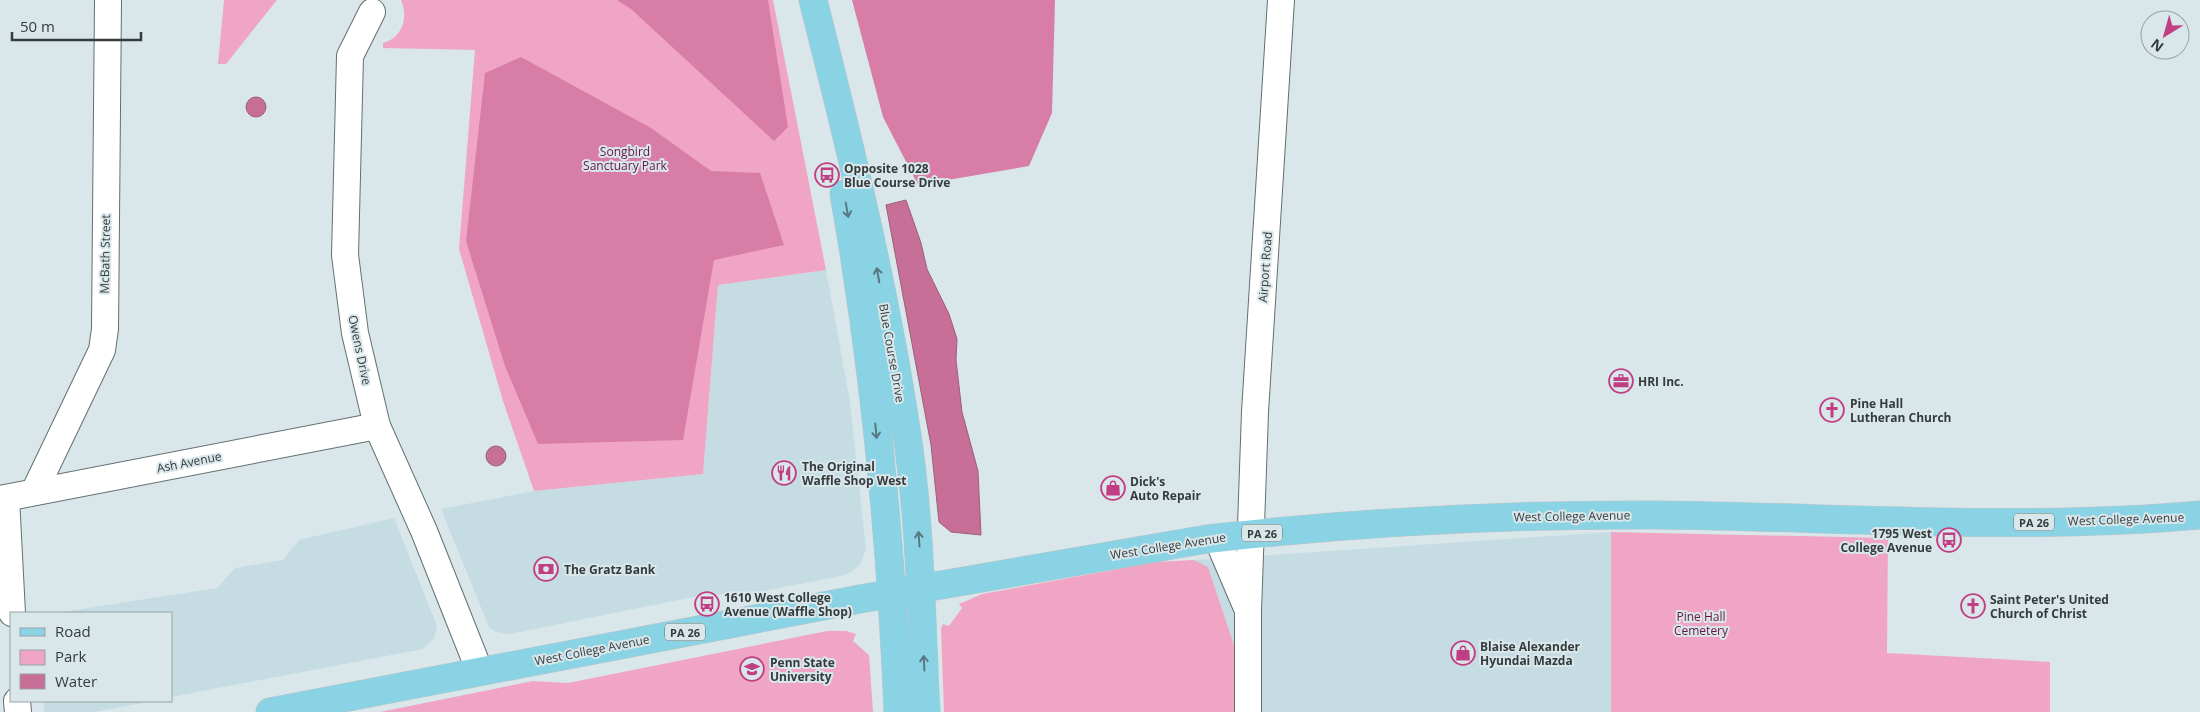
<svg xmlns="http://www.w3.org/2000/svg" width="2200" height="712" font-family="'Open Sans',sans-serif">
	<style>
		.built { fill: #c5dce3 }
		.green { fill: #f0a5c5 }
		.forest { fill: #d87ea6 }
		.water { fill: #c76f96; stroke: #9b5f7b }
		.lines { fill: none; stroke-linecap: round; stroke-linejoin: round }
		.minor-casing { stroke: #626f72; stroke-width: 28 }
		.major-casing { stroke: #c2c4c5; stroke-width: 29 }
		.minor { stroke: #fff; stroke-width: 26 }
		.major { stroke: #89d3e5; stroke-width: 28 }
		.oneway { stroke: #577880 }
		.labels { text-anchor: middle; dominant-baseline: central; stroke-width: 4; stroke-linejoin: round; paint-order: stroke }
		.shield { fill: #d9e7eb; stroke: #666f71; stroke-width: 1 }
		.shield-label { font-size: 11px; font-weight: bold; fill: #353b3d }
		.park-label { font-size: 12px; fill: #661540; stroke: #d9e7eb }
		.poi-label { font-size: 12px; font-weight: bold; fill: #353b3d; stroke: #d9e7eb; text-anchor: start }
		.street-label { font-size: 12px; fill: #353b3d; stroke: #d9e7eb }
	</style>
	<rect width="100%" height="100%" fill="#d9e7eb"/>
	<g class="built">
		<path d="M826,270L850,402L864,530L866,548L861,563L853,571L841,576L753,593L703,595L510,634L496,632L489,627L441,509L534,491L703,474L718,285Z"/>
		<path d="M394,518L437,626L434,639L423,649L171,697V613H56L217,588L235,568L283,560L299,540Z"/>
		<path d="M1611,532V712H1239V660L1208,567L1194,560Z"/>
		<path d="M44,701H153L94,712H44Z"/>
	</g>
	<g class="green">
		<path d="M224,0H277L226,64H218Z"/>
		<path d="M401,0H773L826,270L718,285L703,474L534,491L503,401L459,249L475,50L383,48V43C402,38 409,18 401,0Z"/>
		<path d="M1611,532L1888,538L1887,653L2050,662V712H1611Z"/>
		<path d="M1194,560L1208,567L1239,660V712H944L941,629L943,624L949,626L962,608L959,604L982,594L1156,562Z"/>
		<path d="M827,631H846L856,634L853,641L869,655L873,712H380L533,681L568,683Z"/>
	</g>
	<g class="forest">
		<path d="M617,0H768L788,127L774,141L631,9Z"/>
		<path d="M852,0H1055L1052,113L1029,166L918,185L883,117Z"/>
		<path d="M521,57L651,128L711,171L760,173L784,245L714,260L683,440L538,444L505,366L466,241L485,73Z"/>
	</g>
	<g class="water">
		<circle cx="256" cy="107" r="10"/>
		<path d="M906,200L921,243L927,269L949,314L957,339L956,360L962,412L978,471L981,535L951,532L939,522L931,445L886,205Z"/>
		<circle cx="496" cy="456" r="10"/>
	</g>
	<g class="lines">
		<g class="minor-casing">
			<g id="minor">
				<path d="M372,12L350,56L345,255L355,333L377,426L424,531L480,672"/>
				<path d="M34,492L102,350L105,329L108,0"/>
				<path d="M6,498L12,613"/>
				<path d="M0,499L377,426"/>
				<path d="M1217,538L1246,606"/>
				<path d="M17,701L18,712"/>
				<path d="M1248,712V611L1255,412L1281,0"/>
			</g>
		</g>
		<g class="major-casing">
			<g id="major">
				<path d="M813,0C849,142 884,284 906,429C921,523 921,617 926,712"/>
				<path d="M844,194C874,363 891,541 898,712"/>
				<path d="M270,712L860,599L1207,539C1358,522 1509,514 1661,515C1840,517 2021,531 2200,515"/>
			</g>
		</g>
		<use href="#minor" class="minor"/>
		<use href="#major" class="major"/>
	</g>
	<defs><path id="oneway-shaft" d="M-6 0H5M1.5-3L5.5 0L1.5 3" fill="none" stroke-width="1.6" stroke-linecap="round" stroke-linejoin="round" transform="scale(1.25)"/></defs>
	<g class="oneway">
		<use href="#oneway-shaft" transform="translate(847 210) rotate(80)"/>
		<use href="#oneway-shaft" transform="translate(878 275) rotate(-100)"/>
		<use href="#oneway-shaft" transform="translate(876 431) rotate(84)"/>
		<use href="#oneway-shaft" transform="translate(919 539) rotate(-94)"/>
		<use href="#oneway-shaft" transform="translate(924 663) rotate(-93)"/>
	</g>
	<defs>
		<g id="bus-ring" transform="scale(1.25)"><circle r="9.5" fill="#d9e7eb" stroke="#c23e82" stroke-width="1.5"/><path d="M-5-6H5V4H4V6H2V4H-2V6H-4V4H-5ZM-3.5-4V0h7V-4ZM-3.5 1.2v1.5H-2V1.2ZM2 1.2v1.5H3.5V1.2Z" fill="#c23e82"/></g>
		<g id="office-ring" transform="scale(1.25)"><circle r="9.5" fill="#d9e7eb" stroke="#c23e82" stroke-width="1.5"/><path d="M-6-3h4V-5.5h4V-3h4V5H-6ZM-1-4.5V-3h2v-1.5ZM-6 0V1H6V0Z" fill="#c23e82"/></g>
		<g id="church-ring" transform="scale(1.25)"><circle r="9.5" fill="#d9e7eb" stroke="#c23e82" stroke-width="1.5"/><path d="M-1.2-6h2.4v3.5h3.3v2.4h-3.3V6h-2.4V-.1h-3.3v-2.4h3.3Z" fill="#c23e82"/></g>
		<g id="restaurant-ring" transform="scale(1.25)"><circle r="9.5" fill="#d9e7eb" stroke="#c23e82" stroke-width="1.5"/><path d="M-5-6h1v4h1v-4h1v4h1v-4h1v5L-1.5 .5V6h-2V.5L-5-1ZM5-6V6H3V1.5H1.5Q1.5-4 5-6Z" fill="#c23e82"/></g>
		<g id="shop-ring" transform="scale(1.25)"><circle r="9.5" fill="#d9e7eb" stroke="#c23e82" stroke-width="1.5"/><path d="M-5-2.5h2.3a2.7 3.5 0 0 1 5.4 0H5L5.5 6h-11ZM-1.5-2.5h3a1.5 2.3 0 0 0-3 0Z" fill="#c23e82"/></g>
		<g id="bank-ring" transform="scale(1.25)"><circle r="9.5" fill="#d9e7eb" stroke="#c23e82" stroke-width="1.5"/><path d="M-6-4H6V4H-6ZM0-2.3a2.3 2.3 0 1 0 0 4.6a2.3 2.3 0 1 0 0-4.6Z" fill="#c23e82"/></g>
		<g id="university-ring" transform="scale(1.25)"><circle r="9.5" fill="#d9e7eb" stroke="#c23e82" stroke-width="1.5"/><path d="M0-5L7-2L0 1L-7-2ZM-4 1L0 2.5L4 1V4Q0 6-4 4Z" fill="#c23e82"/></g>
	</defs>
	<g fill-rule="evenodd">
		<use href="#bus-ring" x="827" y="175"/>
		<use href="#office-ring" x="1621" y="381"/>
		<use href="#church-ring" x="1832" y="410"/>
		<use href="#restaurant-ring" x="784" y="473"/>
		<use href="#shop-ring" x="1113" y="488"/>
		<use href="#bus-ring" x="1949" y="540"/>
		<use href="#bank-ring" x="546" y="569"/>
		<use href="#bus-ring" x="707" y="604"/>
		<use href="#church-ring" x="1973" y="606"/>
		<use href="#shop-ring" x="1463" y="653"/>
		<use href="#university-ring" x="752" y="669"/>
	</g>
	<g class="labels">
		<g class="shield">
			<rect x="2014" y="513.5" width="40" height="17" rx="4"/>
			<rect x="1242" y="524.5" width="40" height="17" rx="4"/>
			<rect x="665" y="623.5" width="40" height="17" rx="4"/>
		</g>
		<g class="shield-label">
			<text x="2034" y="522">PA 26</text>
			<text x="1262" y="533">PA 26</text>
			<text x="685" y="632">PA 26</text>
		</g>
		<g class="park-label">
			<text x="625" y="151">Songbird<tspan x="625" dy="14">Sanctuary Park</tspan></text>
			<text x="1701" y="616">Pine Hall<tspan x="1701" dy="14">Cemetery</tspan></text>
		</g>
		<g class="poi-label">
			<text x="844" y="168">Opposite 1028<tspan x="844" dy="14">Blue Course Drive</tspan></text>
			<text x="1638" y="381">HRI Inc.</text>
			<text x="1850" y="403">Pine Hall<tspan x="1850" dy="14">Lutheran Church</tspan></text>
			<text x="802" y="466">The Original<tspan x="802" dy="14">Waffle Shop West</tspan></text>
			<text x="1130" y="481">Dick's<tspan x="1130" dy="14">Auto Repair</tspan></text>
			<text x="1932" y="533" text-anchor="end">1795 West<tspan x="1932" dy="14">College Avenue</tspan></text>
			<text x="564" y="569">The Gratz Bank</text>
			<text x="724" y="597">1610 West College<tspan x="724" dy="14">Avenue (Waffle Shop)</tspan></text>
			<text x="1990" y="599">Saint Peter's United<tspan x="1990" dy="14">Church of Christ</tspan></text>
			<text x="1480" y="646">Blaise Alexander<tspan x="1480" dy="14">Hyundai Mazda</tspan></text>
			<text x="770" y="662">Penn State<tspan x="770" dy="14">University</tspan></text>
		</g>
		<g class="street-label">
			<text transform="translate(105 254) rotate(-89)">McBath Street</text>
			<text transform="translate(1265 267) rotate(-86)">Airport Road</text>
			<text transform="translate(360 350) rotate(78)">Owens Drive</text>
			<text transform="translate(892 353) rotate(80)">Blue Course Drive</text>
			<text transform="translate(189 462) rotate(-11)">Ash Avenue</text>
			<text transform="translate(1572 516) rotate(-1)">West College Avenue</text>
			<text transform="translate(2126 519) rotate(-2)">West College Avenue</text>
			<text transform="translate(1168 546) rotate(-9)">West College Avenue</text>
			<text transform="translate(592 650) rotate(-11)">West College Avenue</text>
		</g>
	</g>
	<rect x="10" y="612" width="162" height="90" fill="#d9e7eb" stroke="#97a2a5"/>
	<rect x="20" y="628" width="25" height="8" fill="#89d3e5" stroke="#97a2a5"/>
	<text x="55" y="637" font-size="15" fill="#353b3d">Road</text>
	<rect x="20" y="650" width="25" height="15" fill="#f0a5c5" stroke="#97a2a5"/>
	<text x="55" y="662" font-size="15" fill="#353b3d">Park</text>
	<rect x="20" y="674" width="25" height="15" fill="#c76f96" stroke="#97a2a5"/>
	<text x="55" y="687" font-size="15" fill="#353b3d">Water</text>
	<g transform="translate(2165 35) rotate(217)"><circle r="24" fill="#d9e7eb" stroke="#97a2a5"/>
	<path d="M0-4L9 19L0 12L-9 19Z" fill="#c23e82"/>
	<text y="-8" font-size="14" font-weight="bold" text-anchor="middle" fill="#353b3d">N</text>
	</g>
	<path d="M12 32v8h129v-8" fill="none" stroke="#353b3d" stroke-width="2.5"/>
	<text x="20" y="32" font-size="15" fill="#353b3d" stroke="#d9e7eb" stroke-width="4" paint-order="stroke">50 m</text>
</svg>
